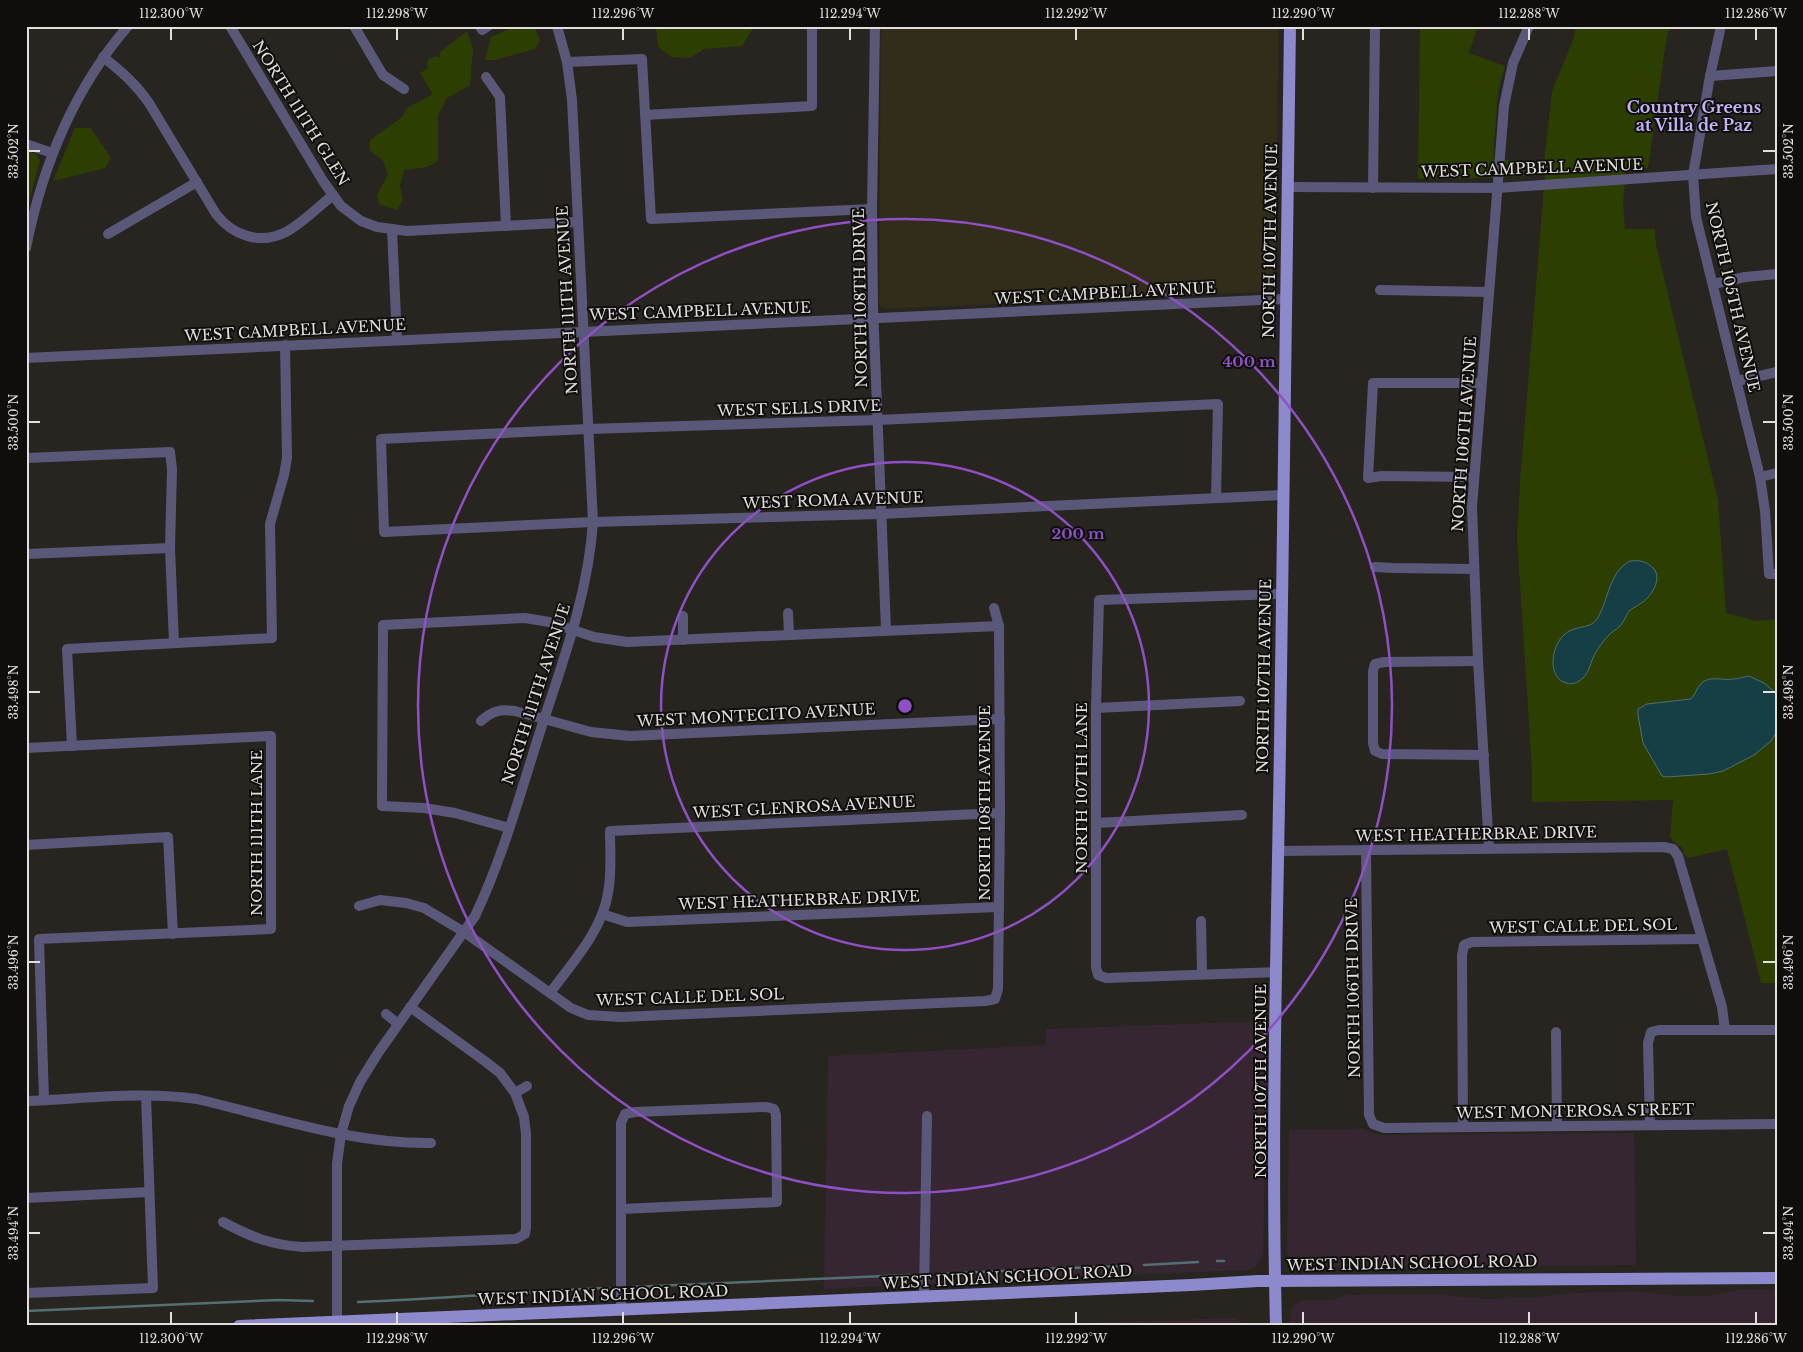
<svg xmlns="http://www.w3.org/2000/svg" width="1803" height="1352" font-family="'Libre Baskerville',serif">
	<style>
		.commercial { fill: #362632 }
		.education { fill: #322c1b }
		.green { fill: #2c3f00 }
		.water { fill: #153f44; stroke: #526f71 }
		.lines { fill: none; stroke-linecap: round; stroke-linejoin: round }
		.stream { stroke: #526f71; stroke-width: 2.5 }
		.minor { stroke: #595879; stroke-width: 10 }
		.major { stroke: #8d89cd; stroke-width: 12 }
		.ticks { fill: none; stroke: #e1dedb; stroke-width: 2 }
		.ring { fill: none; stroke: #8f50c5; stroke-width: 2.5 }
		.labels { text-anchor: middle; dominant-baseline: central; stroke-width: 4; stroke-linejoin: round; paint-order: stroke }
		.street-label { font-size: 15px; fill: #e1dedb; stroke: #0f0e0c }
		.neighbourhood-label { font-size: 16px; font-weight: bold; fill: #c5b2f8; stroke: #0f0e0c }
		.centre { fill: #8f50c5; stroke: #0f0e0c; stroke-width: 2.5 }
		.ring-label { font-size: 15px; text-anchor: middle; font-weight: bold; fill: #8f50c5; stroke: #0f0e0c; stroke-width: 4; stroke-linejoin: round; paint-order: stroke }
		.neatline { fill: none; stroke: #e1dedb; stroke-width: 2 }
		.ticks-label { font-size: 12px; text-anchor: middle; fill: #e1dedb }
	</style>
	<rect width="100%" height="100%" fill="#282420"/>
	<g class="commercial">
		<path d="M1268,1021L1263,1255L1254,1269L1248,1270L1023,1279L824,1289L828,1056L1046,1045V1029Z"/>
		<path d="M1363,1129L1379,1135L1634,1133L1636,1265L1294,1267L1288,1261L1287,1253L1289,1130Z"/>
		<path d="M1739,1290H1777V1326H1290L1291,1311L1293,1306L1298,1302L1306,1300H1332L1348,1295L1435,1294L1486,1299L1537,1297L1575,1293L1635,1291L1678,1296H1707Z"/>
		<path d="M1236,1318L1246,1326H983Z"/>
	</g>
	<path class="education" d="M881,26H1279L1274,279L1271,288L1262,292L888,309L881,307L879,304Z"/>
	<g class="green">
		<path d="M516,26H534L540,40L535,49L495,60H485L491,37Z"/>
		<path d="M656,26H752V30L742,46L704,49L690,58L671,57L658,46Z"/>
		<path d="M1420,26H1478L1469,53L1505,66L1498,91L1493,159L1544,162L1552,91L1573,40L1576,26H1670L1666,41L1648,168L1626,170L1623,201L1625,229H1655L1656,245L1718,500L1726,613L1756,621L1777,619V983H1761L1727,849L1688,858L1684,854L1682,847L1675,843L1670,837L1673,800L1532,802V770L1517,537L1520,482L1545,175L1484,178L1418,179Z"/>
		<path d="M467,31L473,48L470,85L447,98L438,115V161L427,167L404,170L400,186L403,199L397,210L379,204L377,195L388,174L383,161L370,150V140L402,117L407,108L433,94L420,73L428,68L427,64L429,59L436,56L441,59L439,53Z"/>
		<path d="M75,128H91L111,158L105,168L53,181Z"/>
		<path d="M26,151L36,154L40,160L26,213Z"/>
	</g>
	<g class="water">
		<path d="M1630,561C1639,560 1647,561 1654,569C1662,579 1652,595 1643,602C1639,605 1634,607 1630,610C1626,615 1624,622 1620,626C1616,630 1611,632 1608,636C1603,641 1596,651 1593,658C1590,665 1589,672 1583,678C1577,683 1573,685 1566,683C1549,678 1551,653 1559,641C1571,622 1588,632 1597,619C1609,600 1608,573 1630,561Z"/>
		<path d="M1749,676L1764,683L1777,694V731L1771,741L1754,755L1723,771L1709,774L1666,777L1662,776L1643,743L1638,715V709L1647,704L1691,699C1695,695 1696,690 1699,686C1708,674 1721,681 1733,679C1738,679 1743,677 1749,676Z"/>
	</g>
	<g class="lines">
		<g class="stream">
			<path d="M1217,1261H1224"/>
			<path d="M1144,1265L1198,1262"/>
			<path d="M1043,1269L1125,1266"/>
			<path d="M939,1274L1025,1270"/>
			<path d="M632,1287L909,1275"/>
			<path d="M358,1302C442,1299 525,1291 609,1288"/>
			<path d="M26,1311L278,1300L313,1301"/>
		</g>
		<g class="minor">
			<path d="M230,26L323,181L341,206L361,221L377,227L407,231L577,222"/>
			<path d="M354,26L383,75L404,89"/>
			<path d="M480,26L482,30L488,26"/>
			<path d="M875,26L872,209L873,306L886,630"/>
			<path d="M1721,26L1710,76L1693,175L1696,217L1760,477L1765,511L1769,574H1777"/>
			<path d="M103,57C121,71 136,84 149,103L216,214C233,236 260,245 286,232C303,223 318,207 333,195"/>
			<path d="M567,62L642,59L651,219L872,209"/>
			<path d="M1710,76L1777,71"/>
			<path d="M486,77L500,97L506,226"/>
			<path d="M645,115L812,106V26"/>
			<path d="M26,144L52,153"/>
			<path d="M1287,187L1497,188L1777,169"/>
			<path d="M1373,188L1375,26"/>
			<path d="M392,229L397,340"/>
			<path d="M108,234L197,182"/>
			<path d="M26,248C42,167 74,89 128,26"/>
			<path d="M1713,284L1745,277L1777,274"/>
			<path d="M1380,290L1489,292"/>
			<path d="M26,358L1285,299"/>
			<path d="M1737,381L1777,372"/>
			<path d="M26,458L170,452L172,469L170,548L174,643"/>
			<path d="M1474,477L1382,476L1368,478L1373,383H1481"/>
			<path d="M1760,477L1777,473"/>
			<path d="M1216,498L1218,404L878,420L588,429L381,439L384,532L593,522L881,514L1282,495"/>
			<path d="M26,554L170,548"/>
			<path d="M1375,567L1393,568L1474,569"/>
			<path d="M788,613L789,634"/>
			<path d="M683,616V640"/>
			<path d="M1478,661L1384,662L1375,664L1373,671V743L1375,751L1382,754L1484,755"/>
			<path d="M1096,708L1240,701"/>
			<path d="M481,721C492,711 500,709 515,711L591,732L630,736L1000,719"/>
			<path d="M72,746L67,649L272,638L270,524L284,475L287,458L285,345"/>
			<path d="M26,748L271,736V929L39,939L44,1100"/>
			<path d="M1096,823L1242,815"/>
			<path d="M509,828L455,813L424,808L382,806L383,625L525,618L549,622L594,637L627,642L999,626"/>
			<path d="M26,845L168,837L173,934"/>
			<path d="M1489,849L1478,661L1472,507L1504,106L1513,63L1529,26"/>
			<path d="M1366,850L1369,1115L1373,1124L1384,1128L1777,1124"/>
			<path d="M1278,851L1664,847L1673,849L1678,856L1722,1007L1725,1030"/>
			<path d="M359,906L380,900L406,903L424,908L464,932L571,1008L588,1015L621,1017L985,1001L995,999L998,989L1000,813L999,626L994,608"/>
			<path d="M602,914L627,922L999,907"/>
			<path d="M1201,921L1202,974"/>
			<path d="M1277,972L1106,978L1098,975L1096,967V708L1099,600L1281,594"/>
			<path d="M550,993C572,963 602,931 608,893C612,873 610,851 610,831L1000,813"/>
			<path d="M386,1014L398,1024"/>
			<path d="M1556,1032L1557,1126"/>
			<path d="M515,1093L527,1086"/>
			<path d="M26,1101C83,1099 141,1091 197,1099C274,1117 351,1144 431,1143"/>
			<path d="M1650,1125L1648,1043L1651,1032L1659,1030H1777"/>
			<path d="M1463,1127L1462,955L1464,945L1472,942L1702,939"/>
			<path d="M26,1198L149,1192"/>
			<path d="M223,1222C251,1237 271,1245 303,1247L516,1239L525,1234L526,1228V1134L524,1117L515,1093L500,1073L486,1062L410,1007"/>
			<path d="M26,1293L153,1288L146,1096"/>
			<path d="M924,1297L927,1116"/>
			<path d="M621,1310V1123L625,1114L635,1112L767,1107L774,1109L776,1115L777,1202L621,1209"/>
			<path d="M337,1326V1164L341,1134L349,1106L360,1082L378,1053L475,916C502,859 519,798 538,738C561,666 588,597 593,522L572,100L567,62L557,26"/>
		</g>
		<g class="major">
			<path d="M239,1326L1191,1285L1258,1281L1777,1278"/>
			<path d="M1276,1326C1271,1132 1277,938 1280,745C1284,505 1286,266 1290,26"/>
		</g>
	</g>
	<path class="ticks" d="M171,28V40M397,28V40M623,28V40M850,28V40M1076,28V40M1303,28V40M1529,28V40M1756,28V40M28,151H40M1763,151H1776M28,422H40M1763,422H1776M28,692H40M1763,692H1776M28,962H40M1763,962H1776M28,1233H40M1763,1233H1776M171,1312V1324M397,1312V1324M623,1312V1324M850,1312V1324M1076,1312V1324M1303,1312V1324M1529,1312V1324M1756,1312V1324"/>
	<g class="ring">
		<circle cx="905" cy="706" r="244"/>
		<circle cx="905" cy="706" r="487"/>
	</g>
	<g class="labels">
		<g class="street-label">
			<text transform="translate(301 113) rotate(58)">NORTH 111TH GLEN</text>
			<text transform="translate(1532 168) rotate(-2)">WEST CAMPBELL AVENUE</text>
			<text transform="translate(1270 241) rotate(-89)">NORTH 107TH AVENUE</text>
			<text transform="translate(1105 293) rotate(-3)">WEST CAMPBELL AVENUE</text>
			<text transform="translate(1733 297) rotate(77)">NORTH 105TH AVENUE</text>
			<text transform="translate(860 298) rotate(-91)">NORTH 108TH DRIVE</text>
			<text transform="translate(567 300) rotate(-93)">NORTH 111TH AVENUE</text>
			<text transform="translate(700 311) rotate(-2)">WEST CAMPBELL AVENUE</text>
			<text transform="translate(295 330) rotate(-3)">WEST CAMPBELL AVENUE</text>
			<text transform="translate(799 408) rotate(-2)">WEST SELLS DRIVE</text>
			<text transform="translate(1464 434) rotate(-86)">NORTH 106TH AVENUE</text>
			<text transform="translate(833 500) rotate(-2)">WEST ROMA AVENUE</text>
			<text transform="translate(1264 676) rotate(-89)">NORTH 107TH AVENUE</text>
			<text transform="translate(536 694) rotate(-72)">NORTH 111TH AVENUE</text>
			<text transform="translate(756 715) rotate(-3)">WEST MONTECITO AVENUE</text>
			<text transform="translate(1081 788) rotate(-90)">NORTH 107TH LANE</text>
			<text transform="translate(984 803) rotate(-90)">NORTH 108TH AVENUE</text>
			<text transform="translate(804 807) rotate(-3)">WEST GLENROSA AVENUE</text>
			<text transform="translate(256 833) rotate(-90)">NORTH 111TH LANE</text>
			<text transform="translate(1476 834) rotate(-1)">WEST HEATHERBRAE DRIVE</text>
			<text transform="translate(799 900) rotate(-2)">WEST HEATHERBRAE DRIVE</text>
			<text transform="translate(1583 926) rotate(-1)">WEST CALLE DEL SOL</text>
			<text transform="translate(1353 988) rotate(-91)">NORTH 106TH DRIVE</text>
			<text transform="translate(690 997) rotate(-2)">WEST CALLE DEL SOL</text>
			<text transform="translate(1260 1081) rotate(-90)">NORTH 107TH AVENUE</text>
			<text transform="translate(1575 1111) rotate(-1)">WEST MONTEROSA STREET</text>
			<text transform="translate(1412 1263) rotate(-1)">WEST INDIAN SCHOOL ROAD</text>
			<text transform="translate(1007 1277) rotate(-3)">WEST INDIAN SCHOOL ROAD</text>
			<text transform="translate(603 1295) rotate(-2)">WEST INDIAN SCHOOL ROAD</text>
		</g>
		<g class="neighbourhood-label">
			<text x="1694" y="107">Country Greens<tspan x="1694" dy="18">at Villa de Paz</tspan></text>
		</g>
	</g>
	<circle cx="905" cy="706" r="8" class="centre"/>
	<g class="ring-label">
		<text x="1249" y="367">400 m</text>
		<text x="1078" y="539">200 m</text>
	</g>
	<rect width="1803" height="1352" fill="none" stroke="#0f0e0c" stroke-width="55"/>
	<rect x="28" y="28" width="1748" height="1296" class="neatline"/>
	<g class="ticks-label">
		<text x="171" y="18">112.300°W</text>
		<text x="397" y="18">112.298°W</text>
		<text x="623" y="18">112.296°W</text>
		<text x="850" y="18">112.294°W</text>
		<text x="1076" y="18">112.292°W</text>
		<text x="1303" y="18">112.290°W</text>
		<text x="1529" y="18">112.288°W</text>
		<text x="1756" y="18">112.286°W</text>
		<text transform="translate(14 151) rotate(-90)" y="4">33.502°N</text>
		<text transform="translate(1789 151) rotate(-90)" y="4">33.502°N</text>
		<text transform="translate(14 422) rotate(-90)" y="4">33.500°N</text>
		<text transform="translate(1789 422) rotate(-90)" y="4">33.500°N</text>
		<text transform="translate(14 692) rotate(-90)" y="4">33.498°N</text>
		<text transform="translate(1789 692) rotate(-90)" y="4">33.498°N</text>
		<text transform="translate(14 962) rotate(-90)" y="4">33.496°N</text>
		<text transform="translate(1789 962) rotate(-90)" y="4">33.496°N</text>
		<text transform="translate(14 1233) rotate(-90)" y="4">33.494°N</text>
		<text transform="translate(1789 1233) rotate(-90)" y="4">33.494°N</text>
		<text x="171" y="1343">112.300°W</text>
		<text x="397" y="1343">112.298°W</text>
		<text x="623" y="1343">112.296°W</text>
		<text x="850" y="1343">112.294°W</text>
		<text x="1076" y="1343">112.292°W</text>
		<text x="1303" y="1343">112.290°W</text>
		<text x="1529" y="1343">112.288°W</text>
		<text x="1756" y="1343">112.286°W</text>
	</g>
</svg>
